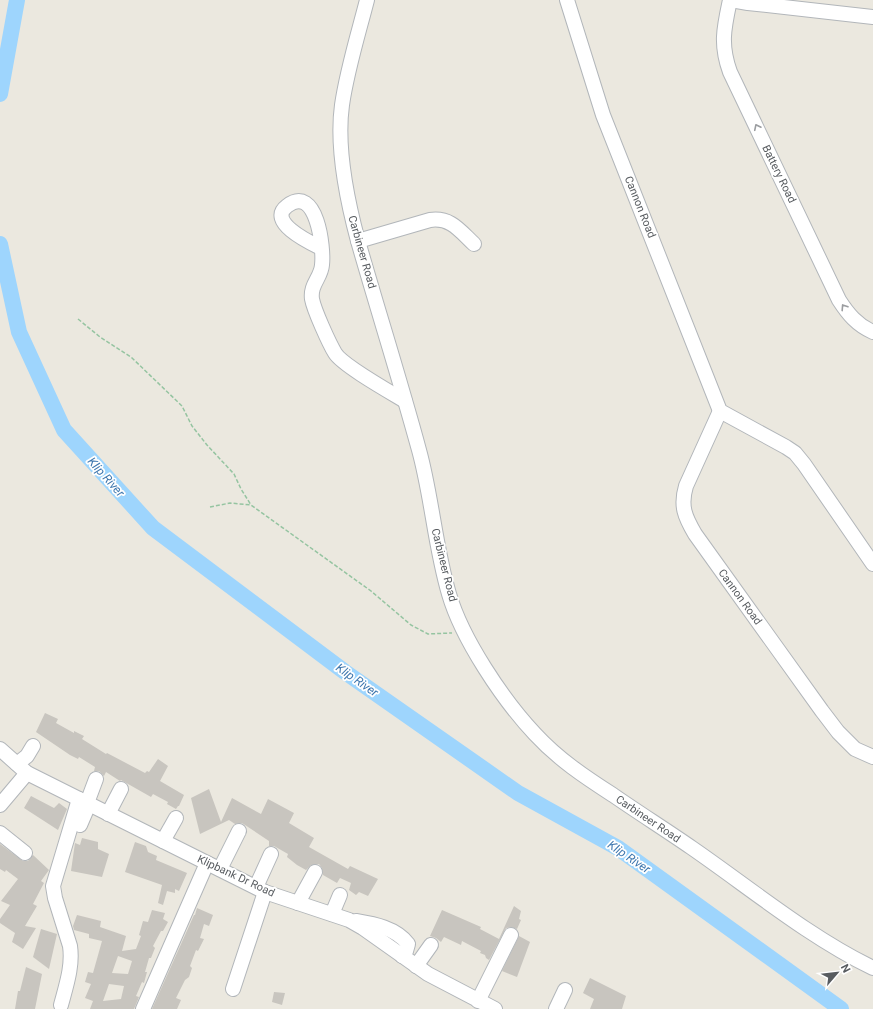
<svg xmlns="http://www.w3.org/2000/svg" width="873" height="1009" font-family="Roboto,sans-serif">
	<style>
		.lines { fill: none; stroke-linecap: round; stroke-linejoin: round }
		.river { stroke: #9ed5fd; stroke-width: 16 }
		.building { fill: #c8c5bf; fill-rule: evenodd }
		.minor-casing { stroke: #b2b6ba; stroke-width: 16 }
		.path { stroke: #95c4a1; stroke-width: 1.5; stroke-dasharray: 4 2; stroke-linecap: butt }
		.minor { stroke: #fff; stroke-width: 14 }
		.oneway { stroke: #9b9da0 }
		.labels { text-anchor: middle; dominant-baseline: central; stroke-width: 3.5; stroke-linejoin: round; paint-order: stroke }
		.street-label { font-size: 11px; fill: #585c60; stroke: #fff }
		.water-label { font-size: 12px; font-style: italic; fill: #3d76ae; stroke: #fff }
	</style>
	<rect width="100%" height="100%" fill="#ebe8df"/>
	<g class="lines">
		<g class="river">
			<path d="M0,94L17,0"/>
			<path d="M0,244L19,332L64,430L153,528L345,672L518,793L618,848L841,1009"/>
		</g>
	</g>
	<g class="building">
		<path d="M45,713L58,719L56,723L74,733V731L84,736L82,739L106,754L107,753L145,773L147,771L149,772L158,759L168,766L160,781L184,795L179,806H178L176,809L167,804L168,802L153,794L151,797L121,780L120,781L106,772L104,776L99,771H94L95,767L79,757L78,759L70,755L36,732Z"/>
		<path d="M209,789L221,822L232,798L261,814L268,799L294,813L289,823L314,838L309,847L348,869L350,866L378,879L368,896L359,892L356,895L349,890L351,883L340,878L337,883L323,875L322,868L319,864L311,865L306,870L297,865L287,857L288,854L274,846H269V841L242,823L235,824L229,820L200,834L191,798Z"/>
		<path d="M31,796L54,808L59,803L67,809L58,830L24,808Z"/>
		<path d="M82,838L98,842V849L109,854L102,877L71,871L75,843L80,845Z"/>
		<path d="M135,842L146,846L148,852L157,856L156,860L187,873L179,891L175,889V893L167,891L163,905L158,903L162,885L125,872Z"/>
		<path d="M0,844L23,861H28L33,855L49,870L41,881L44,883L33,904L37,906L25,926L36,928L23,949L12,942L15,933L0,923V919L10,905L1,901L18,879L6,870L5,872L0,869Z"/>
		<path d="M514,906L521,911L519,919L521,920L517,929L511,927L506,928L489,960L486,958L485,955L480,953L481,951L462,941L461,945L444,937L441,942L436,938L430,936L442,910L481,927L480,929L499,939Z"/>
		<path d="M197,908L213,915L209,926L204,924L200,938L204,939L198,951L196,950L190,966L192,968L189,977L185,980L176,998L181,1000L177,1009H152L194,915H195Z"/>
		<path d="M152,910L165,913L163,919L168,922L163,931H161L153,946L155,948L151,958H149L145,972H147L144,983L142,982L136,996L139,997L134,1009H90L93,1001L85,998L91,984L85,982L88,972L93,973L102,941L89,938V934L74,930L73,926L77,915L101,921L100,927L126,936L122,951L136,949L141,936L139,935L143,921L148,922ZM118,956L132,961L128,974L112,973ZM109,984L124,986L121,999L103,1001Z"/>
		<path d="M41,929L57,934L49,969L33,957Z"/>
		<path d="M519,936L530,942L517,977L502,971Z"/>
		<path d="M26,967L42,974L35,1009H15L18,991H20Z"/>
		<path d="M590,978L626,996L622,1009H590L594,999L583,993Z"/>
		<path d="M274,992L285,993L282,1005L272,1002Z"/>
	</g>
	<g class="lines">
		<g class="minor-casing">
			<g id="minor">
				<path d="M367,0C358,35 347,70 342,105C336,148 347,200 358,241C378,311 400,380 419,450C432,497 435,547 449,594C462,639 503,700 535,734C558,759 585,777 613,795C639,813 666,830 692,848C750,888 809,937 873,968"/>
				<path d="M567,0L603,115L720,411L786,447L795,453L804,464L873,564"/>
				<path d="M730,0C724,28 720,44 730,72L839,300C848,314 857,325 873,332"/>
				<path d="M731,0L748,3L873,17"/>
				<path d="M358,241L430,220C451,217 460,231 474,244"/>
				<path d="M321,248C311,243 266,222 287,206C317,183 324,248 322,265C321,278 310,284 312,299C314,310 329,343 335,353C342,365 390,392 405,401"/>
				<path d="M720,411L686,486C680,506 685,517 695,534L822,711L838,732L855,749L873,757"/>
				<path d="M0,749L27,773L265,892L349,920L363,928L428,974L495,1009"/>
				<path d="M17,764L27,756L33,746"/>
				<path d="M87,803L96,779"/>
				<path d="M0,805L27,773"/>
				<path d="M108,814L121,789"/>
				<path d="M80,825L89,804"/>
				<path d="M0,833L25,853"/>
				<path d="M163,841L176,818"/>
				<path d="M220,869L239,831"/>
				<path d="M256,887L271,854"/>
				<path d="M298,903L315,872"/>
				<path d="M332,914L340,895"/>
				<path d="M356,921C374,924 396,928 408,944L406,951L402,956"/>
				<path d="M416,966L431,945"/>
				<path d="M233,989L265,892"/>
				<path d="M478,1001L511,935"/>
				<path d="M61,1005C66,986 73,966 70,946L55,898L53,886L79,799"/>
				<path d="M143,1009L207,863"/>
				<path d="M556,1009L565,990"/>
			</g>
		</g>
		<g class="path">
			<path d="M78,319L100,337L131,357L182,406L192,426L207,445L234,474L241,489L251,505"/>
			<path d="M210,507L230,503L251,505L371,591L411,625L428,634L452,633"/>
		</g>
		<use href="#minor" class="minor"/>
	</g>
	<defs><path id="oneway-chevron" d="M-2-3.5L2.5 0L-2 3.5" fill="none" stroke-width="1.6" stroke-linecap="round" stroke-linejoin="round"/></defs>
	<g class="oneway">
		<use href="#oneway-chevron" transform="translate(757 127) rotate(-116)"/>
		<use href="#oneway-chevron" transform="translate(844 307) rotate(-123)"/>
	</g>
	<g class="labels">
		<g class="street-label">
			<text transform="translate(779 174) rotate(64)">Battery Road</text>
			<text transform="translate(640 207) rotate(68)">Cannon Road</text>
			<text transform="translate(362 252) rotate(74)">Carbineer Road</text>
			<text transform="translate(444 565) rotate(76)">Carbineer Road</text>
			<text transform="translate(740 597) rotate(54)">Cannon Road</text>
			<text transform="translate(648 819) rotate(34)">Carbineer Road</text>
			<text transform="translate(236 876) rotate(25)">Klipbank Dr Road</text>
		</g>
		<g class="water-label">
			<text transform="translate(106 477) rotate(48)">Klip River</text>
			<text transform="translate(357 680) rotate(35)">Klip River</text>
			<text transform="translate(629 857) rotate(34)">Klip River</text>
		</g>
	</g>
	<g transform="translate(837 973) rotate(62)" stroke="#ffffff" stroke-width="3" paint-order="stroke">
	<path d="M0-3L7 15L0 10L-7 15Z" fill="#585c60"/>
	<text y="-6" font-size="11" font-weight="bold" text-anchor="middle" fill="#585c60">N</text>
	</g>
</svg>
